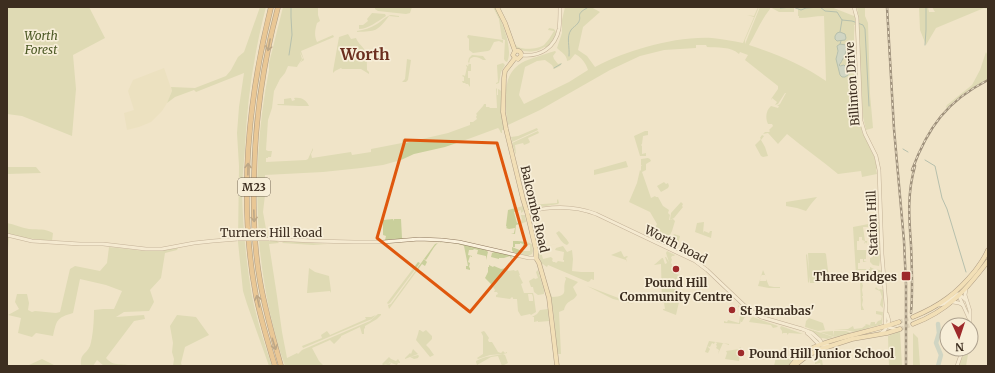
<svg xmlns="http://www.w3.org/2000/svg" width="995" height="373" font-family="Merriweather,serif">
	<style>
		.farmland { fill: #e6deb5 }
		.green { fill: #c9cf9b; fill-rule: evenodd }
		.water { fill: #a9c4bc; stroke: #6f938a }
		.lines { fill: none; stroke-linecap: round; stroke-linejoin: round }
		.stream { stroke: #6f938a; stroke-width: 1 }
		.river { stroke: #a9c4bc; stroke-width: 4.5 }
		.major-tunnel { stroke: #ccc0a6; stroke-width: 4; stroke-dasharray: 4 2; stroke-linecap: butt }
		.minor-casing { stroke: #8d765c; stroke-width: 4 }
		.major-casing { stroke: #5b4430; stroke-width: 5 }
		.highway-casing { stroke: #5b4430; stroke-width: 5.5 }
		.minor { stroke: #faf1dc; stroke-width: 3 }
		.major { stroke: #f3d9a0; stroke-width: 4 }
		.highway { stroke: #e0a458; stroke-width: 4.5 }
		.rail-casing { stroke: #3d2e20; stroke-width: 2.5 }
		.rail { stroke: #f7eed8; stroke-width: 1; stroke-dasharray: 3; stroke-linecap: butt }
		.minor-bridge-casing { stroke: #8d765c; stroke-width: 4; stroke-linecap: butt }
		.minor-bridge { stroke: #faf1dc; stroke-width: 3 }
		.oneway { stroke: #7e5d36 }
		.marked { fill: none; stroke: #df570d; stroke-width: 3; stroke-linejoin: round }
		.poi-dot { fill: #9e2a2b; stroke: #f7eed8; stroke-width: 1.5 }
		.labels { text-anchor: middle; dominant-baseline: central; stroke-width: 3.5; stroke-linejoin: round; paint-order: stroke }
		.shield { fill: #f7eed8; stroke: #756857; stroke-width: 1 }
		.shield-label { font-size: 11px; font-weight: bold; fill: #3d2e20 }
		.park-label { font-size: 12px; font-style: italic; fill: #4d5a26; stroke: #f7eed8 }
		.street-label { font-size: 12px; fill: #3d2e20; stroke: #f7eed8 }
		.poi-label { font-size: 12px; font-weight: bold; fill: #3d2e20; stroke: #f7eed8; text-anchor: start }
		.district-label { font-size: 16px; font-weight: bold; fill: #6b2e1e; stroke: #f7eed8 }
	</style>
	<rect width="100%" height="100%" fill="#f0e4c8"/>
	<path class="farmland" d="M164,68L172,91L167,103L162,111L151,122L139,127L127,130L124,113L134,110L128,91L133,80Z"/>
	<g class="green">
		<path d="M7,7H89L105,38L73,55L76,89L72,136L22,116L7,114Z"/>
		<path d="M260,7H266C254,53 247,100 245,148C244,163 242,178 242,193C243,227 246,262 252,296C257,320 264,343 272,366H269L247,304L243,291L238,242L239,166L237,133L239,107L244,73L196,92L194,90L175,97L167,103L172,91L171,87L195,88L226,76L231,70L238,57L244,52Z"/>
		<path d="M283,7H318V15L320,21L317,23C315,30 314,35 317,42L333,35L334,37L301,51L304,60L301,62L299,65L303,58L300,52L302,59L298,65L297,67L288,66L285,73L280,79L274,91L272,108L268,120L266,150L268,151H272L271,157H268V158H266V162L306,160L308,159L313,148V150L311,154L312,158L351,152L352,155L371,152V149L402,143V140L404,139L405,143L448,133L470,125V122H473L477,119L476,117L477,115L476,114L483,106L486,108L483,106L484,104H486V107H490L489,108H497L496,88L497,89V95H498V89L500,90L501,91L502,117L504,130H502V133H501L499,129L498,128L471,138L445,147L414,154L401,160L383,165L361,168L323,172L265,175V195L263,212L266,229H267L268,235H282L280,237H259C255,180 258,126 269,70V63Z"/>
		<path d="M375,7H412L410,13L406,14L378,11L375,9Z"/>
		<path d="M493,7H495C501,18 514,50 507,62L505,61L504,59L505,40L502,39L499,19Z"/>
		<path d="M565,7H591L600,12L583,27L578,50L587,56L595,67C612,58 628,52 646,47C668,41 690,37 712,38C723,39 733,41 743,43L754,17L747,15L754,16L758,7H759L745,40V44L760,7H794V12H779L770,7V9C761,20 756,33 749,45C776,54 802,64 826,81L824,16C815,16 808,18 799,18V16H798V7H831L854,16L853,7L856,19V25L855,19V25H854C855,28 854,31 854,35C854,46 854,60 857,71L859,120L863,134L874,156L877,168L876,169L877,174L862,177L861,171L838,174C821,160 804,148 787,134L778,144L768,133L763,134L765,132H769L770,131L769,130L773,126L772,124H768C765,118 766,110 771,106L778,108L779,106H777L780,104L786,93H785L778,104L775,105L777,102L772,98L771,100V99L778,89V86L745,60L748,55L740,52L739,54C731,46 717,48 707,47L706,45H696V48L664,50L640,56L610,70L540,110L508,125C506,117 506,110 506,103C505,85 507,70 525,61C535,57 545,54 555,51L556,52L553,56L554,59L558,64L562,63L560,66L554,69L552,65L545,60L537,61L525,67L519,95L524,104L569,82L588,70C586,63 581,57 575,54L570,60L567,61C567,55 561,52 557,48L562,33V20ZM843,44L847,46C847,51 842,62 838,65H844L845,77L840,75L836,57L838,49Z"/>
		<path d="M856,7L859,20L857,7H865V16L868,23L870,94L873,128L866,130L863,117L861,78L862,115L864,126L862,121L858,15Z"/>
		<path d="M919,7H928L929,12H935L932,7H988V9L984,8L936,28L926,45L920,30Z"/>
		<path d="M372,13L385,14L386,16C378,21 368,29 359,29V25H363L368,21L367,19Z"/>
		<path d="M391,15L399,16V17L389,16C377,32 376,31 357,32V31C364,30 370,28 377,24C382,21 386,16 391,15Z"/>
		<path d="M549,28L554,29L556,32C555,37 552,44 548,46C547,47 546,47 545,47C544,47 539,50 539,50C530,53 516,52 513,42C515,44 516,46 518,47C524,50 539,49 544,45C548,41 551,36 554,31L548,30Z"/>
		<path d="M348,34L351,39L356,38C358,43 361,45 364,49C367,55 367,64 367,70L369,72V74L361,69H342L341,68L335,71L333,73V71L339,37Z"/>
		<path d="M468,35L503,40V43L499,41L494,42L490,50L488,51L473,53L469,50V39L467,37Z"/>
		<path d="M986,52L988,56V79C972,87 959,96 946,108V107L947,105L972,85L980,70Z"/>
		<path d="M472,55L483,56L486,60H483C480,58 474,55 470,59L469,64H471V71H468V78H470V87L468,84H466L465,83H463L462,81H464V77L462,76L463,75L465,76L467,67L466,66V65L468,66L469,63L468,62L469,58Z"/>
		<path d="M407,59L411,60L408,80L406,82H402L405,79Z"/>
		<path d="M503,63L505,65L501,72L499,83L496,84V83L498,82L497,65Z"/>
		<path d="M291,98L292,101L295,100L294,98C302,97 306,100 309,106H299L277,105L278,104H284V99Z"/>
		<path d="M537,128L538,130L512,142L511,137L518,136Z"/>
		<path d="M538,131L539,133L528,138L530,142L529,143L524,145L523,143L515,145L516,154L515,153L512,143Z"/>
		<path d="M645,131H648V135L643,136L642,144L641,145L642,146V154L646,153V156H640L634,136Z"/>
		<path d="M762,135L764,136L761,140L765,147L768,156L763,157L761,156L755,145L761,139L760,138Z"/>
		<path d="M648,158L650,159L651,161L646,164V170L642,172L651,198L655,196L656,197H658L663,206L669,210L668,213L670,215L669,220L673,219L675,221L672,231L669,237L671,238L669,240L674,234L680,236L677,249L651,237L657,224L650,212L629,202L637,183L640,170L641,171V166L642,165H641V159Z"/>
		<path d="M626,161L628,167L594,175V170Z"/>
		<path d="M7,167H36L41,173L7,174Z"/>
		<path d="M664,182L666,184L668,183L669,186L668,188L661,192L657,186Z"/>
		<path d="M817,197L811,204L806,211L797,208L786,206V202Z"/>
		<path d="M558,199L559,203L558,204L535,208L528,207L527,203L529,205L557,203V200Z"/>
		<path d="M681,202L683,204L682,206L683,207L674,218L670,220L671,213Z"/>
		<path d="M523,206L524,211L521,213V210L518,211L519,213L518,211L514,212L517,223L521,222V221L522,220L521,215H525L526,222L516,225L515,234L511,233H514L515,228L509,229L506,228L507,227L506,226L508,210Z"/>
		<path d="M393,219V221L394,219H401L402,238L405,239L385,240L386,236L383,235V220Z"/>
		<path d="M704,222L703,233L704,231L709,233L710,231H712L711,238L695,232L697,223Z"/>
		<path d="M879,222L880,234L879,233H875V231L876,233H878L877,226L876,227L871,226V233H872L873,231H874L873,236L870,235V227H863L865,241H867V244L866,242L864,244L865,241L862,240V237H859V241H857V250H866V259H864V261L867,262H863V259H860V263H858V269H870V267L874,269L880,270L881,271L882,285H880L881,281V279H879L873,276V275L871,273H867V270H858V274L860,275L864,281L862,284L863,285L862,290L863,296H862L863,300L862,305L864,310H861L860,277H857L856,275L853,227Z"/>
		<path d="M7,223C14,224 21,228 29,229C39,230 44,228 53,233L52,241L9,236L8,249H7Z"/>
		<path d="M559,231C563,235 566,238 569,243L567,245C562,244 559,237 556,233Z"/>
		<path d="M534,236L536,238L539,248L560,243L540,248L543,259L551,257L553,259L552,260L553,262H555L556,263L558,261L564,262V260H563L564,252L555,250L556,248L563,246L567,252L572,250L573,259L572,271L581,272H594V280L591,279L590,281L588,282L548,265L547,267L544,265L543,264L542,265L539,258Z"/>
		<path d="M872,239H873L874,241H880C880,249 881,258 879,266L873,265L870,262V258L873,257L872,253H873V255H879L880,253L879,252L880,250L870,249V241Z"/>
		<path d="M259,241H277L279,243L269,244L277,296L282,332L287,358L297,353L298,354L302,350L370,321L378,314H381V315L377,319L365,326V328L364,329V334H362L360,327L341,336V337L334,344L330,340L312,348L319,361L324,366H285C271,326 263,284 259,241Z"/>
		<path d="M284,241L326,244H327L313,245L282,243Z"/>
		<path d="M513,241C519,241 526,241 532,244L533,251L532,254L528,256L513,252L512,250V247L522,251H530V245H526L525,246H523V244L520,243V244H515V247H513Z"/>
		<path d="M441,242L463,244L468,246H471L485,249L488,252L486,260V256L477,254L478,250L474,249L473,250H469L468,255L472,256V254V257L470,256L468,262L470,263L469,267L470,268V270L466,269V266H468L464,246C460,244 443,241 438,243C434,246 429,256 426,260L424,259L435,244Z"/>
		<path d="M109,247L145,251H157L178,248L177,250L165,253L161,278L150,290L154,302L149,311L124,312L116,317L144,315L145,319L134,321L106,358C115,368 121,362 132,366H104L97,360L93,366H81C80,353 85,356 90,346C93,337 94,320 94,310L103,309H114L122,291L106,285L80,279L73,313C56,318 57,320 53,336L36,333L32,337L18,333L21,318L8,315L19,309L15,302L17,294H27L29,303L28,310L32,312L35,311L56,313L60,312L70,269L75,266L100,271L107,263Z"/>
		<path d="M621,251L624,257L627,256L628,257L626,258L627,262L626,260L611,255Z"/>
		<path d="M667,251L675,255L674,256H672L671,258L672,259L671,263L672,264V266L674,267L673,271L676,272V274L680,275L675,296L688,299L684,298L683,303L679,302L676,315L663,310V309H665L664,303H662L661,264L654,265L662,258H663L665,264L667,263L665,257H666L669,262L666,253Z"/>
		<path d="M494,252L509,254L512,257L511,258L513,264L510,256L504,258H499V259L491,257L492,253Z"/>
		<path d="M808,253H825L826,254L829,279C825,284 816,283 810,283L809,276V283L808,282L806,255L807,254L809,272Z"/>
		<path d="M424,259L427,262L425,266L422,264L389,309L388,305L391,304Z"/>
		<path d="M418,262L420,263L390,303L388,304L387,303Z"/>
		<path d="M489,265L493,267L494,266L501,269L507,268L508,271L514,270L515,271L518,270L520,275H519L523,283L521,284L524,293H533L534,297H533L532,294H528L529,301H533V297H534L536,312L531,315L530,314L521,316L518,311L517,299H513V298L512,297L510,299L496,297V295L498,294L497,292H494L495,290L491,284L485,278L488,272V267H490H489Z"/>
		<path d="M309,268L315,272L329,276L331,291V293L330,291L308,293H307Z"/>
		<path d="M538,270L544,290V294L538,295L534,292L533,287H531L529,281L534,278L535,279L538,278L536,272Z"/>
		<path d="M763,270L766,277L765,275H761L760,281H766V279L769,286L774,287H780V288H769L758,286Z"/>
		<path d="M565,277H566L578,282L573,287L577,295C572,303 567,299 564,310L559,312L561,354H558L557,358L554,317L550,291L552,297C571,296 561,290 566,279Z"/>
		<path d="M587,286L634,304L613,299Z"/>
		<path d="M876,287L879,290L880,289L883,290V311L882,324L873,327L867,324L872,327L854,332L846,330H834L848,329L853,326L854,329L862,328L866,325L865,324L870,325L871,322H875V324H876L878,321L881,320L882,316L881,315L876,314V311L883,312V308L880,305L881,300L882,297L880,291L875,289Z"/>
		<path d="M738,305L742,309H743L747,313L742,322H741V320L740,324L724,323V321L727,322L728,320L739,323L740,316L742,314L744,315L743,317L746,313L744,314H742L740,311L741,308L738,307Z"/>
		<path d="M757,308L775,313L774,317L762,314L756,310Z"/>
		<path d="M548,309L549,321L538,322V321L534,322V317H532L537,314L540,310Z"/>
		<path d="M177,315L196,317L209,335L185,347L181,363L182,366H173L174,359L172,352L173,343L170,326Z"/>
		<path d="M376,315L372,319L362,323L303,348L302,346L322,338L321,335L327,331L330,335L364,320L366,319L365,317H371Z"/>
		<path d="M753,317L778,326L777,327L773,328L771,325L749,322L751,318Z"/>
		<path d="M809,318L823,323L825,330L818,331L805,327L806,321Z"/>
		<path d="M781,326L803,334L789,333L787,335V333H783L782,334V331L780,328Z"/>
		<path d="M809,329L834,337L827,339L822,338H821L814,333L809,330Z"/>
		<path d="M419,330H420L423,332L426,330L432,336V339L426,345L429,348L434,355L430,357L416,340L418,334Z"/>
		<path d="M484,331L485,332L489,338L488,340L489,342H492L498,352L501,353L503,351L505,353L507,352V353L503,354L505,355L508,363L502,366L498,356L491,357L477,365L476,362V361C486,356 492,356 503,354L490,355L478,359L477,358L483,354V336L481,332Z"/>
		<path d="M833,331L834,336V331H846L852,333L835,337L820,332Z"/>
		<path d="M900,331L902,366H889L888,336Z"/>
		<path d="M913,333L918,338L920,366H913Z"/>
		<path d="M709,341L729,344V345L723,343L718,354L719,350L716,348L717,346L716,345L717,343L715,342L714,344L712,343L710,347L707,346L710,349L708,353L705,352Z"/>
		<path d="M740,347L741,348L739,361L725,359L727,353L726,351L739,349Z"/>
		<path d="M413,349L418,354L410,357L418,355L419,356L418,358L414,359L410,357L405,359V358L410,353L411,354Z"/>
		<path d="M966,349H969L966,366H959L961,360Z"/>
		<path d="M827,350L829,354H825V355H820V359L822,360L823,366H821L820,363L815,364V360L819,359H815V354L819,352L820,358V352Z"/>
		<path d="M777,353L791,360L792,361L789,366H774Z"/>
		<path d="M389,357L391,359L396,361L398,359L400,362V363L390,362L388,364L391,362L398,363L397,365L391,363L389,366H383L388,364L383,365L382,364Z"/>
		<path d="M42,359L56,366H28L29,365Z"/>
	</g>
	<g class="water">
		<path d="M840,32L845,34L846,38L845,40L837,41L835,39V36L837,33Z"/>
		<path d="M840,44L846,45L847,46C847,51 842,62 839,65L840,66L844,65C847,68 849,71 848,75L845,77H842L840,75L836,59L838,51L837,46Z"/>
	</g>
	<g class="lines">
		<g class="stream">
			<path d="M779,7L780,8L793,7L801,10L806,8L820,7L825,11L837,12L842,20L852,21L863,25L865,29L869,106"/>
			<path d="M840,32L842,20"/>
			<path d="M840,44L841,41"/>
			<path d="M925,45L926,30V7"/>
			<path d="M289,55L292,35L291,17V7"/>
			<path d="M569,56C570,47 566,37 571,30C573,27 576,26 578,23C583,16 574,15 587,8"/>
			<path d="M554,68L561,64"/>
			<path d="M903,149L908,152"/>
			<path d="M925,160L935,166L942,198L947,209L966,272"/>
		</g>
		<path class="river" d="M938,324L939,333L936,343L941,355L938,366"/>
		<g class="major-tunnel">
			<path d="M899,322L913,317"/>
			<path d="M900,329L913,324"/>
		</g>
		<g class="minor-casing">
			<g id="minor">
				<path d="M854,7L857,18L861,121L865,134L876,156L879,170L882,254L886,305L885,323L888,327L895,329"/>
				<path d="M522,55C540,57 555,48 559,29C560,22 560,14 560,7"/>
				<path d="M527,212C550,206 573,205 596,214L695,261L707,270L747,308L761,317L802,329L812,333L820,340L822,344"/>
				<path d="M7,235L32,241L80,244H103L146,249H162L194,243L213,241L238,239"/>
				<path d="M269,239L314,241L354,242H383L419,239L442,240L459,242L529,258H536"/>
				<path d="M966,289L965,295L970,311V325"/>
				<path d="M958,294L968,316L969,318"/>
				<path d="M953,302L959,303L963,305"/>
				<path d="M939,305L944,304L958,294L960,295L966,300"/>
				<path d="M807,333C815,338 817,348 828,345"/>
				<path d="M881,333L885,330L889,321L887,314"/>
				<path d="M957,366L963,349"/>
			</g>
		</g>
		<g class="major-casing">
			<g id="major">
				<path d="M497,7L505,23L515,51L513,55L515,58"/>
				<path d="M515,51C519,50 522,52 521,56L518,59L515,58L505,71L504,78L503,112L506,129L523,199L527,212L536,250V258L539,263L549,298L557,366"/>
				<path d="M913,317C940,306 957,293 975,271C980,264 985,258 988,250"/>
				<path d="M913,324C948,311 966,290 988,261"/>
				<path d="M791,366C805,347 824,343 845,337C863,332 881,328 899,322"/>
				<path d="M794,366L807,356L818,350L852,339L887,333L900,329"/>
			</g>
		</g>
		<g class="highway-casing">
			<g id="highway">
				<path d="M271,7C248,99 238,201 256,296C261,319 268,343 275,366"/>
				<path d="M278,7C263,63 255,120 254,178C253,212 254,247 260,281C265,310 273,338 281,366"/>
			</g>
		</g>
		<use href="#minor" class="minor"/>
		<use href="#major" class="major"/>
		<use href="#highway" class="highway"/>
		<g class="rail-casing">
			<g id="rail">
				<path d="M887,7L894,129L904,241L906,284V366"/>
				<path d="M912,170C928,127 947,101 988,80"/>
				<path d="M911,313C913,290 912,268 911,245C909,217 907,194 915,166"/>
			</g>
		</g>
		<use href="#rail" class="rail"/>
		<g class="minor-bridge-casing">
			<path id="minor-bridge" d="M238,239H269"/>
		</g>
		<use href="#minor-bridge" class="minor-bridge"/>
	</g>
	<defs><path id="oneway-shaft" d="M-6 0H5M1.5-3L5.5 0L1.5 3" fill="none" stroke-width="1.6" stroke-linecap="round" stroke-linejoin="round"/></defs>
	<g class="oneway">
		<use href="#oneway-shaft" transform="translate(269 45) rotate(101)"/>
		<use href="#oneway-shaft" transform="translate(248 169) rotate(-89)"/>
		<use href="#oneway-shaft" transform="translate(254 216) rotate(88)"/>
		<use href="#oneway-shaft" transform="translate(258 301) rotate(-102)"/>
		<use href="#oneway-shaft" transform="translate(274 344) rotate(73)"/>
	</g>
	<path d="M0 0H995V373H0ZM405,140L497,143L526,245L470,312L377,238Z" fill="#f0e4c8" fill-opacity=".55" fill-rule="evenodd"/>
	<path class="marked" d="M405,140L497,143L526,245L470,312L377,238Z"/>
	<g class="poi-dot">
		<circle cx="676" cy="269" r="4"/>
		<rect x="901" y="271" width="10" height="10" rx="2"/>
		<circle cx="732" cy="310" r="4"/>
		<circle cx="741" cy="353" r="4"/>
	</g>
	<g class="labels">
		<rect class="shield" x="238" y="178" width="32" height="18" rx="3"/>
		<g class="shield-label">
			<text x="254" y="187">M23</text>
		</g>
		<g class="park-label">
			<text x="41" y="35">Worth<tspan x="41" dy="14">Forest</tspan></text>
		</g>
		<g class="street-label">
			<text transform="translate(852 84) rotate(-94)">Billinton Drive</text>
			<text transform="translate(535 209) rotate(77)">Balcombe Road</text>
			<text transform="translate(872 223) rotate(-92)">Station Hill</text>
			<text x="271" y="232">Turners Hill Road</text>
			<text transform="translate(676 244) rotate(27)">Worth Road</text>
		</g>
		<g class="poi-label">
			<text x="897" y="276" text-anchor="end">Three Bridges</text>
			<text x="676" y="282" text-anchor="middle">Pound Hill<tspan x="676" dy="14">Community Centre</tspan></text>
			<text x="740" y="310">St Barnabas'</text>
			<text x="749" y="353">Pound Hill Junior School</text>
		</g>
		<g class="district-label">
			<text x="365" y="54">Worth</text>
		</g>
	</g>
	<rect width="995" height="373" fill="none" stroke="#3d2e20" stroke-width="16"/>
	<g transform="translate(959 337) rotate(177)"><circle r="19" fill="#f7eed8" stroke="#ada18e"/>
	<path d="M0-3L7 15L0 10L-7 15Z" fill="#9e2a2b"/>
	<text y="-6" font-size="11" font-weight="bold" text-anchor="middle" fill="#3d2e20">N</text>
	</g>
</svg>
